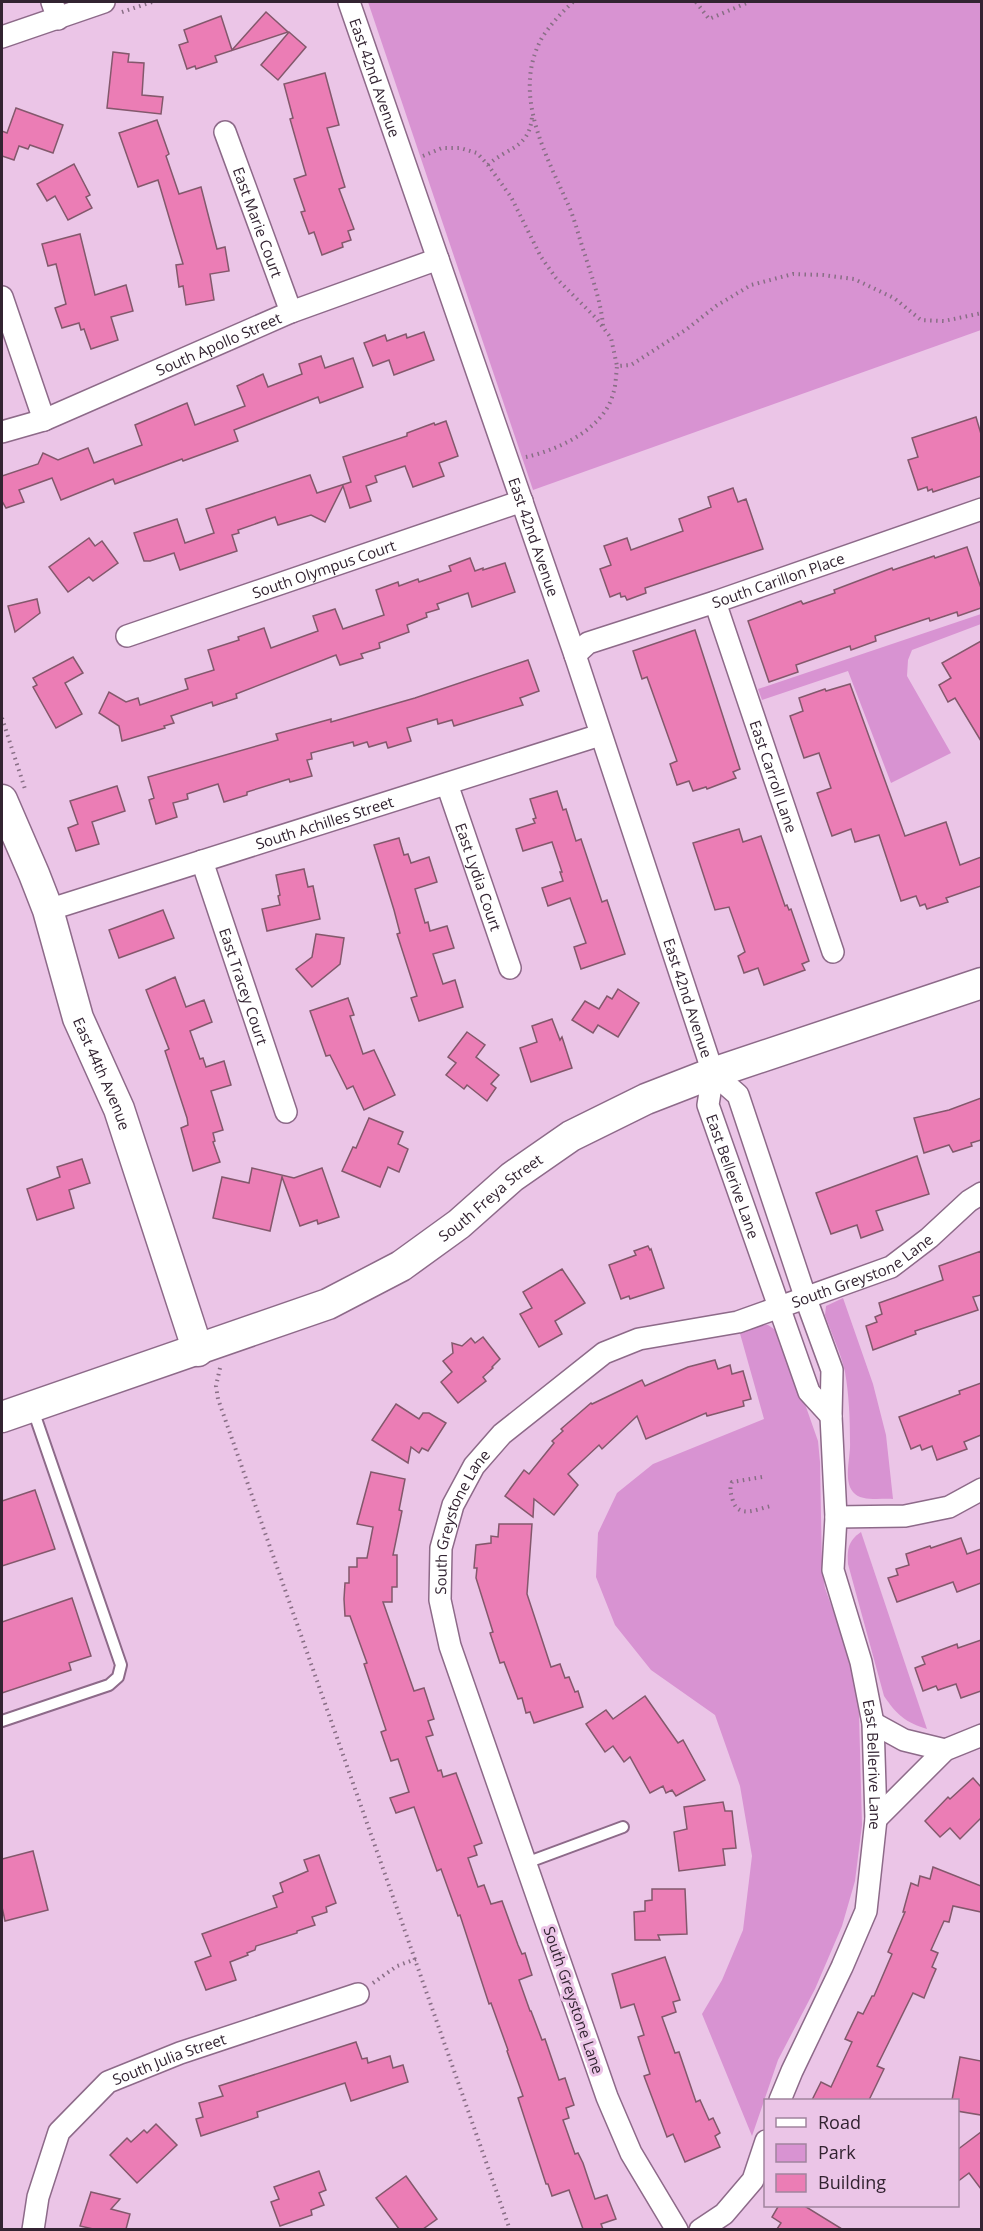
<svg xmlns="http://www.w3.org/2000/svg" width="983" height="2231" font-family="'Open Sans',sans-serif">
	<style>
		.green { fill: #d893d2 }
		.building { fill: #eb7db5; stroke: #83586c; stroke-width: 1.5 }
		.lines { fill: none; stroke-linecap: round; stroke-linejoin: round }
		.lane-casing { stroke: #8d6a89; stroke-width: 14 }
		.street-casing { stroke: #8d6a89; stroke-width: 24 }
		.secondary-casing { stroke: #8d6a89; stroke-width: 33 }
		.path { stroke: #886e85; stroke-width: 4; stroke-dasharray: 1.5 4.5; stroke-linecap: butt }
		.lane { stroke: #fff; stroke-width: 10 }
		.street { stroke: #fff; stroke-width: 21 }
		.secondary { stroke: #fff; stroke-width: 30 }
		.labels { text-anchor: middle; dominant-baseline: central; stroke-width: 6; stroke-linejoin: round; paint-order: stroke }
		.street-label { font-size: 15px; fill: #322331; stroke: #ebc5e7 }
	</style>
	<rect width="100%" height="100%" fill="#ebc5e7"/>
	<g class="green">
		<path d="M368,2H981V330L533,490Z"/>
		<path d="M981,614V624L912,650L908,660L907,676L951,753L891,783L848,671L762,700L758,689Z"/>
		<path d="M843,1298L873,1384L886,1435L893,1499C881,1498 861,1502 853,1492C843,1480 851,1456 850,1442C850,1418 849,1395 845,1372C841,1353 831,1333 825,1315L826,1306Z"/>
		<path d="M761,1324L768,1325L780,1333L818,1441L820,1462L822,1568L825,1588L851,1661L859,1713L862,1825L855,1881L842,1926L815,1989L778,2060L752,2136L702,2014L722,1980L743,1930L752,1856L740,1786L715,1715L651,1670L615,1625L596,1577L598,1533L617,1493L653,1464L764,1419L739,1330Z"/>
		<path d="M861,1532L927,1729C906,1723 896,1714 884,1696L848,1564C847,1549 848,1541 861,1532Z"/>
	</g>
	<g class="building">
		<path d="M266,12L288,32L215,56L217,62L196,69L195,66L187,69L179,45L188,42L184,30L221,16L232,50Z"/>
		<path d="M289,32L306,47L278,80L261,65Z"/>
		<path d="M113,52L129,54L128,62L144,63L142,95L163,97L161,114L107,108Z"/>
		<path d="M325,73L339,125L327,128L345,187L339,189L354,229L348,231L351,240L342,243L343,247L322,255L314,232L309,234L301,212L305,211L294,179L306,175L290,119L293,118L284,84Z"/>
		<path d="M16,108L63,125L53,153L30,145L28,149L19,146L14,160L2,156V131L7,133Z"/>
		<path d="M157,120L169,154L166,156L179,194L201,187L217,249L225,247L229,271L210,274L214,300L186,305L183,286L179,287L176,265L183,264L158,180L138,187L119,133Z"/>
		<path d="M74,164L90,195L86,197L92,208L68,220L55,196L47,201L37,184Z"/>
		<path d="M80,234L95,295L126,285L133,311L111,317L118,340L91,349L84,329L81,330L79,323L62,328L55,308L66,304L56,264L48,266L42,244Z"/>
		<path d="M424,332L434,360L394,375L389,360L373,366L364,343L385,335L387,341L406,334L407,338Z"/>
		<path d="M321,356L325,368L353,358L363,387L320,403L318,397L234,430L238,441L183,461L182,459L115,484L113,479L61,500L52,478L19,490L24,502L6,508L2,501V476L38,464L43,453L58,460L88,448L94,463L142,445L135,425L187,403L195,425L245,406L237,386L263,374L268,387L302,374L299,364Z"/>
		<path d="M976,417L981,434V476L933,492L932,489L928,491L927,487L918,490L908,460L918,457L912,438Z"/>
		<path d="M446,421L458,456L439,463L444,476L413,487L405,466L375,476L377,482L366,486L371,501L350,508L343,486L325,522L311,515L278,525L275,517L238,530L239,533L232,535L237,551L180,570L174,553L150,561H144L134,533L177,519L185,543L214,533L206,509L310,475L317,493L351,482L343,457L407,436V433L434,423L435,425Z"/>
		<path d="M733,488L738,502L746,499L763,549L645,588L646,593L627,600L625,596L621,597L620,593L610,597L600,569L611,565L604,546L627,538L631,550L683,531L679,519L711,507L708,497Z"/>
		<path d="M89,538L95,546L102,541L118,563L93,581L89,577L68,592L49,567Z"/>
		<path d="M967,547L981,588V608L958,616L957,612L930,621L929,618L875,636L876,641L851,650L850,646L796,665L798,672L769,682L748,621L801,601L803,604L835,593L834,590L892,568L893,570L934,556L935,558Z"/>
		<path d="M470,558L475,571L483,568V570L505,563L515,592L472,607L468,593L437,604L439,609L426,613L427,617L407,625L409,632L379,643L380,648L361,654L363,658L340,665L336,655L236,694L237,698L213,706L212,702L171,716L174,723L164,726L165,728L122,741L119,726L99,713L109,692L126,702L138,698L140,705L188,689L185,679L214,670L208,650L239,640L238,637L264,628L271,648L318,631L313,616L335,609L343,629L384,615L376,590L398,582L399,586L418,579L419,582L451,571L449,566Z"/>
		<path d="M37,599L40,613L15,632L8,606Z"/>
		<path d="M695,630L740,769L733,772L736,778L707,789L706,787L693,791L689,781L677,785L670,764L677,761L647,677L642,679L633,651Z"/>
		<path d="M981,641V741L955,698L948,702L939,685L951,678L942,663Z"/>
		<path d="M73,657L83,673L65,683L82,714L56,728L33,687L37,685L33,678Z"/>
		<path d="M528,660L539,691L520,698L523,705L454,726L452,720L438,724L437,719L407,728L411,741L388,748L386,742L369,747L367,742L354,746L353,742L311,753L312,759L307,760L312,776L290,782L289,779L247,792V795L224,802L218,784L187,794L188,799L173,803L177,817L156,824L149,800L154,798L148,777L278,740L276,734L331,719V722L415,698Z"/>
		<path d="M850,684L905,836L946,822L960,865L981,857V886L946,898L948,902L927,909L925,904L920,906L916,896L901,901L879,835L855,842L851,829L832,836L817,793L831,788L819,753L804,758L790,716L803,711L799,698L825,689L826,691Z"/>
		<path d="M117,786L125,811L92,822L99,844L76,851L68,828L78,824L70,801Z"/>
		<path d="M557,791L563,810L566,809L576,841L581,839L602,902L607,900L625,954L581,969L574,947L586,943L570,898L548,906L542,888L563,881L560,872H562L552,842L523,851L516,829L535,823L533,819L536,818L530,799Z"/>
		<path d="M739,829L743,842L761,836L785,906L787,905L789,910L791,909L809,961L802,964L805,970L764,985L758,968L744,973L738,956L745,952L729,907L715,910L693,843Z"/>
		<path d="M399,838L404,855L408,854L411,863L429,857L437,882L415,889L425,923L428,922L430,931L447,926L454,948L433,954L443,984L455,980L463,1007L419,1021L411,998L417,996L397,934L400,933L394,910L374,845Z"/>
		<path d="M304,869L308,887L313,886L320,919L267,931L262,909L280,905L278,896L280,895L276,875Z"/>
		<path d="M163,910L174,938L119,958L109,930Z"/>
		<path d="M316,934L344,938L340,964L312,987L296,969L312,957Z"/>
		<path d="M175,977L186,1007L204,1000L212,1022L190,1031L200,1059L203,1058L206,1067L224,1061L231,1085L211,1091L223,1130L213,1133L215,1141L213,1142L220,1162L193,1171L181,1128L188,1125L187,1118L165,1051L169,1049L146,990Z"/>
		<path d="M618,989L639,1003L618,1037L598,1025L593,1033L572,1020L585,1001L599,1009L607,996L612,999Z"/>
		<path d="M348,998L354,1015L350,1016L363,1054L374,1050L395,1095L364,1110L353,1086L347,1089L330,1055L326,1056L310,1011Z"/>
		<path d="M552,1019L560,1040L562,1037L572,1068L531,1082L520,1048L537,1042L532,1026Z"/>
		<path d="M467,1032L485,1045L476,1057L499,1075L491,1084L496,1088L487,1101L467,1085L464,1089L446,1075L456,1063L448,1057Z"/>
		<path d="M981,1098V1140L971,1143L972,1146L953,1152L949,1145L924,1153L914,1118L949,1110Z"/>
		<path d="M369,1118L403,1132L398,1144L408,1149L399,1172L388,1167L380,1187L342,1171L353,1147L356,1148Z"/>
		<path d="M917,1156L929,1194L876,1211L883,1230L861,1238L857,1225L831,1234L816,1193Z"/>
		<path d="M82,1159L90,1183L69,1190L74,1208L37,1220L27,1189L60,1177L57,1167Z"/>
		<path d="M252,1168L294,1178L322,1168L339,1217L318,1224L317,1220L300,1226L282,1177L270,1231L213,1218L222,1177L249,1183Z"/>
		<path d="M648,1246L650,1250L651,1249L664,1288L630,1299L629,1296L621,1299L609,1265L636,1255L634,1251Z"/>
		<path d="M981,1251V1295L973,1297L978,1310L915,1331L916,1334L873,1350L866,1326L877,1322L875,1317L882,1314L879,1303L943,1280L939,1266Z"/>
		<path d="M562,1269L585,1303L555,1321L562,1334L539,1347L520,1314L532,1308L523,1292Z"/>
		<path d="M483,1337L500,1359L492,1367L493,1368L483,1377L486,1381L458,1403L441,1382L452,1372L443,1361L453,1353L452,1343L462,1346L471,1338L475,1343Z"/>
		<path d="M715,1360L718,1369L730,1365L732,1374L743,1371L751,1399L743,1401L744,1406L707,1416L706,1413L646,1439L637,1416L602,1449L599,1445L568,1474L578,1485L554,1515L534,1499L533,1517L505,1496L524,1470L529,1474L554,1443L552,1441L563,1431L561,1429L591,1403L592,1404L642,1380L645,1386L688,1367Z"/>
		<path d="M981,1383V1435L964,1442L967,1449L937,1460L932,1446L922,1450L920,1445L911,1449L899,1417L960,1394L959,1391Z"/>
		<path d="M396,1404L419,1419L423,1413H429L446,1423L428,1451L422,1448L419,1453L411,1447L408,1463L372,1440Z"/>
		<path d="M371,1472L405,1479L399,1510L402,1511L393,1555H397V1587H392V1602H383L414,1691L424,1688L434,1719L428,1721L433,1735L426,1737L438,1771L441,1770L443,1777L456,1773L482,1843L474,1846L477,1855L468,1858L478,1887L484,1885L491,1904L502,1901L518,1945L522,1954L525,1953L532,1975L519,1980L530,2011H531L542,2040L545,2039L559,2080L565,2078L574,2105L566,2108L569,2118L563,2120L575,2154L578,2153L583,2163L595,2199L607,2195L616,2219L601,2224L603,2229H583L569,2190L552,2196L548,2184H546L518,2098L523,2096L507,2051L508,2050L491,2003L489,2004L460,1915L458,1916L441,1869L437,1871L414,1807L396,1813L390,1798L409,1792L398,1759L391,1761L381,1732L386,1730L364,1664L367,1663L350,1616H345L344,1599L345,1583H349V1567H357V1558H367L373,1527L357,1524Z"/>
		<path d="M35,1490L55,1549L2,1566V1501Z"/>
		<path d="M499,1524H532L527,1594L551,1667L560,1664L565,1678L569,1677L575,1692L578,1691L583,1707L534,1723L530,1712L526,1713L522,1698L518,1699L504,1662L500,1663L490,1633L493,1632L476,1578L477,1568H474L476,1545L491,1543V1536L498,1537Z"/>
		<path d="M961,1538L967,1554L981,1549V1583L957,1592L953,1582L897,1602L888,1578L898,1575L896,1569L909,1565L906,1554L930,1546L931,1548Z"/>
		<path d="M72,1598L91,1656L69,1663L71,1670L2,1693V1622Z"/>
		<path d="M981,1640V1691L961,1698L956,1684L938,1690L936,1686L923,1691L915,1668L925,1664L922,1657L957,1644L958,1648Z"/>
		<path d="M645,1696L678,1743L683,1740L705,1780L676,1796L672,1790L666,1793L663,1786L650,1793L630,1757L624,1762L613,1746L605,1752L586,1724L606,1710L613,1719Z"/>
		<path d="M973,1778L981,1787V1818L960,1839L950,1828L940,1837L925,1821L948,1797L950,1799Z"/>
		<path d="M723,1802L725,1811H732L736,1848L723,1849L725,1865L679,1871L674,1832L687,1829L684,1807Z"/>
		<path d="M33,1851L48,1910L5,1921L2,1907V1859Z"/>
		<path d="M319,1855L336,1903L326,1907L327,1912L312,1917L315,1925L297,1931V1933L256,1946L255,1950L247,1953L248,1955L230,1962L236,1980L206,1990L195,1962L211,1956L202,1934L277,1907L273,1896L283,1892L280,1883L308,1871L304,1860Z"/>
		<path d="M933,1867L981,1886V1912L953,1906L949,1922L944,1921L931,1950L938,1953L932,1967L936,1969L930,1983L924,1998L913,1993L877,2066L884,2069L869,2100H812L821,2082L831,2087L852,2042L845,2039L858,2012L863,2014L872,1996H874L892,1954L888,1952L905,1912H903L911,1883L918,1886L920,1876L930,1879Z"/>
		<path d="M652,1889H685L687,1934L658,1935L660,1940H635L634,1912L645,1911V1901L652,1900Z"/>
		<path d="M665,1957L680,2000L673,2002L676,2012L662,2017L675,2053L679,2052L696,2102L700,2100L709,2120L713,2118L720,2133L715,2136L720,2147L685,2162L673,2134L667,2137L644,2076L650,2074L638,2037L644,2035L634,2004L621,2008L612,1974Z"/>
		<path d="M356,2042L362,2059L367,2058L368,2063L390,2056L393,2068L403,2065L408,2082L351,2101L345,2083L257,2112L258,2117L201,2136L196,2119L203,2117L199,2103L223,2096L219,2086Z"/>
		<path d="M960,2057L981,2061V2115L957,2111V2100H952Z"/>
		<path d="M156,2124L177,2145L137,2183L110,2155L127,2138L131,2142L144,2130L147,2133Z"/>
		<path d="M981,2132V2189L969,2173L957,2182V2150Z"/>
		<path d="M319,2171L326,2190L319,2193L324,2205L311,2210L312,2215L280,2226L271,2202L279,2199L274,2187Z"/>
		<path d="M406,2176L437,2219L423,2229H399L376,2198Z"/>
		<path d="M91,2192L120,2199L111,2209L130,2214L126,2229H93L80,2226Z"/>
		<path d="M779,2205H803L842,2229H777L781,2223L772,2217Z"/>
	</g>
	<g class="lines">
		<g class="lane-casing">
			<g id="lane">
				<path d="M2,1721L109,1685L118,1677L121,1665L33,1410"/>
				<path d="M526,1863L623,1827"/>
			</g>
		</g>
		<g class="street-casing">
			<g id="street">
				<path d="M52,2L58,19"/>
				<path id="s1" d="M349,2L575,655L713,1073L708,1105L809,1392L831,1416"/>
				<path d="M2,37L104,2"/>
				<path id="s2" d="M225,132L291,312"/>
				<path d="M2,297L44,420"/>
				<path id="s3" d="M2,432L44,420L291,312L438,259"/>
				<path id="s4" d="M715,602L833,952"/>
				<path id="s5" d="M127,636L522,501"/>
				<path id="s6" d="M575,655L588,643L715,602L982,509"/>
				<path id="s7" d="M447,784L510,968"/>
				<path id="s8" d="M202,861L286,1112"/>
				<path id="s9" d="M48,910L600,735"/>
				<path id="s10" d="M713,1073L738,1095L806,1299L832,1370L831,1416L836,1517L833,1570L861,1662L873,1723L876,1819L866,1911L842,1967L792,2071L780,2100"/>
				<path d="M836,1517L905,1516L949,1507L982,1489"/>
				<path d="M873,1723L904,1740L945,1750"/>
				<path d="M876,1819L945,1750L982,1735"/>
				<path id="s11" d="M33,2230L38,2197L59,2132L108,2082L180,2053L358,1994"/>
				<path id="s12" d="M677,2230L631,2153L607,2097L450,1646L440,1600L441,1548L453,1505L474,1466L502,1434L604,1353L639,1339L738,1322L891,1267L929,1238L969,1201L982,1193"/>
				<path d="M700,2230L724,2214L753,2180L766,2141"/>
			</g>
		</g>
		<g class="secondary-casing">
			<g id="secondary">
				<path id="s13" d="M2,800L34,874L48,910L78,1018L119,1109L198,1351"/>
				<path id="s14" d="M2,1417L328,1304L401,1266L459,1224L512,1177L571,1136L646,1099L713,1073L982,983"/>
			</g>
		</g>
		<g class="path">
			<path d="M573,2C562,12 552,23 543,36C511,91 544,151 567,202C575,219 579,238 585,255C592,278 601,301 603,326"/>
			<path d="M696,2L709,19L749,2"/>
			<path d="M122,12L152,2"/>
			<path d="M423,156L442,148H460L477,153L488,165L511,197L541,257L556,278L596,318L611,338L617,366"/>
			<path d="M488,165C507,147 529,149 532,117"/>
			<path d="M526,457C558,450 604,429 613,394C616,385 616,375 617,366L631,365L687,329L716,306L751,285L793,274L823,275L854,279L894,298L921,320L944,321L982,313"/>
			<path d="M2,718L25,789"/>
			<path d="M220,1368L216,1386L218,1399L510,2230"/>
			<path d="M762,1477L732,1482C729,1489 731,1494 733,1501C739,1519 757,1509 771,1506"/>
			<path d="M373,1983L397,1966L416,1959"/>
		</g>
		<use href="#lane" class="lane"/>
		<use href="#street" class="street"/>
		<use href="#secondary" class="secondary"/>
	</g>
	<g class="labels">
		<g class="street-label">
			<text stroke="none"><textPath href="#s1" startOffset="80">East 42nd Avenue</textPath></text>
			<text stroke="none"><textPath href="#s2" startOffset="96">East Marie Court</textPath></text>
			<text stroke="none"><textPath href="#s3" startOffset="234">South Apollo Street</textPath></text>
			<text stroke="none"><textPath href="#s1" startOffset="566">East 42nd Avenue</textPath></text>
			<text stroke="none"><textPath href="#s5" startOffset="208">South Olympus Court</textPath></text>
			<text stroke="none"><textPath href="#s6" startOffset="218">South Carillon Place</textPath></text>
			<text stroke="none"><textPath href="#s4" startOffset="184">East Carroll Lane</textPath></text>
			<text stroke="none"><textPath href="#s9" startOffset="290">South Achilles Street</textPath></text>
			<text stroke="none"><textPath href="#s7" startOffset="98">East Lydia Court</textPath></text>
			<text stroke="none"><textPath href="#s8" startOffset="132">East Tracey Court</textPath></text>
			<text stroke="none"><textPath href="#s1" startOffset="1052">East 42nd Avenue</textPath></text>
			<text stroke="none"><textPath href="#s13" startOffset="292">East 44th Avenue</textPath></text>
			<text stroke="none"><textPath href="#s1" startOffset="1239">East Bellerive Lane</textPath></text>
			<text stroke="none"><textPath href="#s14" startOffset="540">South Freya Street</textPath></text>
			<text stroke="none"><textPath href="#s12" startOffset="1262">South Greystone Lane</textPath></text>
			<text stroke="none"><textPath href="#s12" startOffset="758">South Greystone Lane</textPath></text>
			<text stroke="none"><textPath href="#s10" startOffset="724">East Bellerive Lane</textPath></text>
			<text transform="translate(574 2000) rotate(71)">South Greystone Lane</text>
			<text stroke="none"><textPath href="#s11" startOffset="237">South Julia Street</textPath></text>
		</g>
	</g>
	<rect width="983" height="2231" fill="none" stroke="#322331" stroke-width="6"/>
	<rect x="764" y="2099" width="195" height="108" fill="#ebc5e7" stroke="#a1849e" stroke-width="1.5"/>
	<rect x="776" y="2118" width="30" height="9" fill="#ffffff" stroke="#a1849e" stroke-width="1.5"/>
	<text x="818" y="2129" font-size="18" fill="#322331">Road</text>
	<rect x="776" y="2144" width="30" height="18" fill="#d893d2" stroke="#a1849e" stroke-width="1.5"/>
	<text x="818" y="2159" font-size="18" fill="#322331">Park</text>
	<rect x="776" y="2174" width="30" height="18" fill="#eb7db5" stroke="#a1849e" stroke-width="1.5"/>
	<text x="818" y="2189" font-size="18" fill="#322331">Building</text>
</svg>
